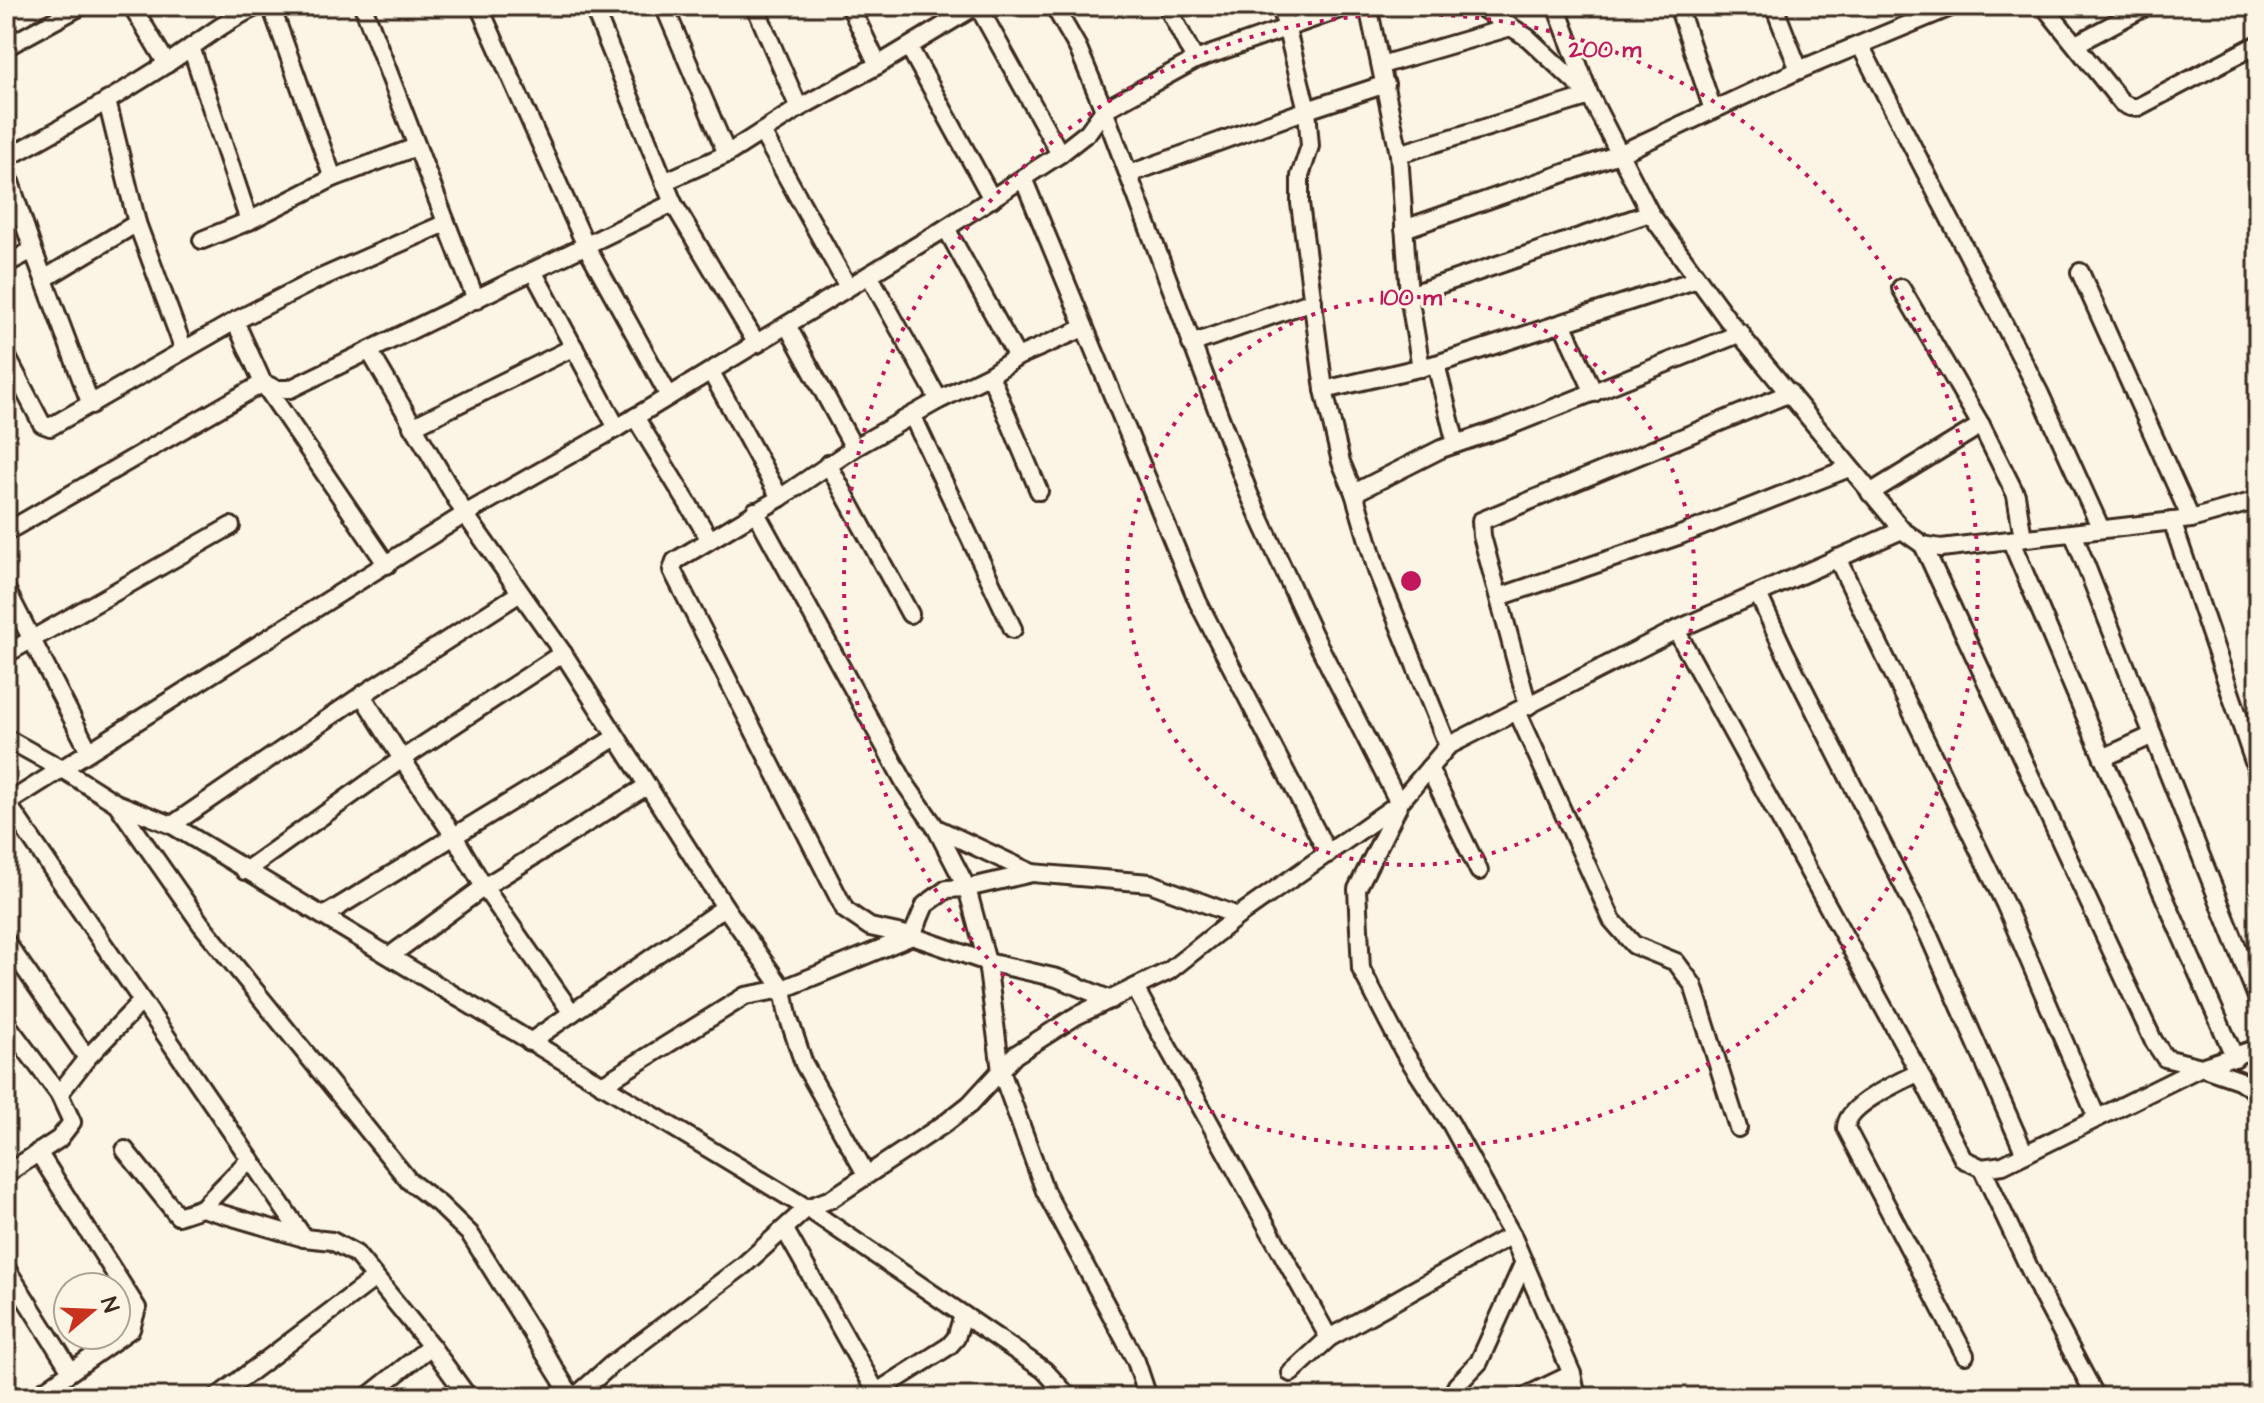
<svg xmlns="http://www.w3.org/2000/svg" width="2264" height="1403" font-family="'Architects Daughter',sans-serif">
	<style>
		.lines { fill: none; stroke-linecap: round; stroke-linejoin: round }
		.street-casing { stroke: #3b2a1e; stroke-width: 22 }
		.street { stroke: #fcf5e5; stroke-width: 16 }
		.ring { fill: none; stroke: #c2185b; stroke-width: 4; stroke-dasharray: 4 8 }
		.centre { fill: #c2185b; stroke: #fcf5e5; stroke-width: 4 }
		.ring-label { font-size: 24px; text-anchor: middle; font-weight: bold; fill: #c2185b; stroke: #fcf5e5; stroke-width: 6; stroke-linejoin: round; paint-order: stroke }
	</style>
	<rect width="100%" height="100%" fill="#fcf5e5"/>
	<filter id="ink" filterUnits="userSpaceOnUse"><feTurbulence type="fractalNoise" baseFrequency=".0125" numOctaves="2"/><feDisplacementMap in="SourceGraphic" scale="16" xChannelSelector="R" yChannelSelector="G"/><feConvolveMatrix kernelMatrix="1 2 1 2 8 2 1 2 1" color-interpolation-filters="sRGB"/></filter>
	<g filter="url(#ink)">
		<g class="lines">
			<g class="street-casing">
				<g id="street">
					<path d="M132,6L167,64"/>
					<path d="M271,6L333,178"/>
					<path d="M363,6L476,300"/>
					<path d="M479,6L586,246L669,396"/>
					<path d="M593,6L673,203L757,344"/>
					<path d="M664,6L727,154"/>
					<path d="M755,6L799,108"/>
					<path d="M850,6L878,65L976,6"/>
					<path d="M978,6L1060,154"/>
					<path d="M1054,6L1078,48L1104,110L1249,494L1314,636L1399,803"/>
					<path d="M1167,6L1195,60"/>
					<path d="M1281,6L1307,110L1310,146L1300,176V203L1324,390L1341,462L1354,493L1377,571L1448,746"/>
					<path d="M1368,6L1399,154L1409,295L1421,368"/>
					<path d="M1479,6L1528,38L1590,96L1650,213L1728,320L1902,530L1923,545L1941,548L2191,519L2258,500"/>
					<path d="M1678,6L1713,110"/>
					<path d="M1774,6L1799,70"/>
					<path d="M2044,6L2122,103L2130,107H2138L2258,44"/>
					<path d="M2076,44L2147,6"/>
					<path d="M1860,45L2040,394L2101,529"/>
					<path d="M6,47L81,6"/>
					<path d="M191,47L249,221"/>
					<path d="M909,47L992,199"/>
					<path d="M1381,65L1511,27"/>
					<path d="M107,101L137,223L184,350"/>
					<path d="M763,134L848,287"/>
					<path d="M1399,154L1590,96L1556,6"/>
					<path d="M6,158C60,130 113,98 165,65C196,45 224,21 258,6"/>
					<path d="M6,170L33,250L91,405"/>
					<path d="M1129,174L1307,110L1386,84"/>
					<path d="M1023,178L1198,602L1328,854"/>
					<path d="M664,182L727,154L799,108L878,65"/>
					<path d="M946,228L1017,357"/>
					<path d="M1404,229L1619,154L1799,70L1953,6"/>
					<path d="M202,240L249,221L333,178L416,147"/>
					<path d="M6,264L33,250"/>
					<path d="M533,271L617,428"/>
					<path d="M2080,272L2191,519"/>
					<path d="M869,275L939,400"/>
					<path d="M44,279L137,223"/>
					<path d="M1901,288L1981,425L2016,495L2023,538"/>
					<path d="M1409,295L1650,213"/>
					<path d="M235,321L263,383L387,565"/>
					<path d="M1562,323L1594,393"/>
					<path d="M787,325L854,448"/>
					<path d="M1084,328L1017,357L990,375L939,400L854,448L780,498L675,561L672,570L845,910L870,927L912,936L987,962L1057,978L1111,1000"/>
					<path d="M1191,344L1313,301"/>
					<path d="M370,352L465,514L563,653L725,907L783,989L788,1016L804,1064L866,1174"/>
					<path d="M6,355L42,424L50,427L235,321L316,280L446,223"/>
					<path d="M1436,364L1456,444"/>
					<path d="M711,372L780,498"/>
					<path d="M990,375L1039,491"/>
					<path d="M1324,390L1436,364L1698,279"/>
					<path d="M635,417L709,538"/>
					<path d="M913,417L1013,629"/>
					<path d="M412,427L574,347"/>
					<path d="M828,464L910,614"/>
					<path d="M1354,493L1441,449L1509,426L1741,333"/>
					<path d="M1870,493L1981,425"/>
					<path d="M755,511L906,785L936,828L1032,873L1150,883L1238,916"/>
					<path d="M2172,521L2258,774"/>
					<path d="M6,532L263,383L277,389H290L673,203"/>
					<path d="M2073,533L2258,1000"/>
					<path d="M2011,541L2103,758L2235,1058"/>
					<path d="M1923,545L2153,1040L2165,1058L2201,1067L2258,1048"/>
					<path d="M1837,558L2005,904L2097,1118"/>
					<path d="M6,589L89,751"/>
					<path d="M1758,594L1784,650L1929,936L2025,1154"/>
					<path d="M1499,597L1678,536L1849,468"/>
					<path d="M1676,630L1919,1072L1963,1159L1982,1168L2003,1165L2201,1067L2239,1080L2258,1093"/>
					<path d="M6,654L231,526"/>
					<path d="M362,695L402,759L454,836L484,887L572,1013"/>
					<path d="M1528,706L1482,536L1481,521L1790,393"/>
					<path d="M1517,711L1612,920L1634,945L1676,962L1693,985L1738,1128"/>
					<path d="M6,738L62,769L116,803L172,825L807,1208L1044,1370L1069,1397"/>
					<path d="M2103,758L2153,735"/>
					<path d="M1429,768L1479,871"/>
					<path d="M7,803L304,1238"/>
					<path d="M6,804L465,514L617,428L946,228L1060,154L1088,132L1104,110L1195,60L1349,6"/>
					<path d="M117,804L201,924L409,1181L439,1204L470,1234L572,1397"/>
					<path d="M1399,805L1357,889L1361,969L1404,1052L1451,1124L1512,1235L1572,1374L1577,1397"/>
					<path d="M172,825L362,695L520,593"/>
					<path d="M936,828L967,888L987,962L1001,1071L1045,1191L1136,1361L1148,1397"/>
					<path d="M245,871L402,759L563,653"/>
					<path d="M325,915L616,737"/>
					<path d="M6,942L87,1058"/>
					<path d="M391,955L484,887L647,786"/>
					<path d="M1135,988L1329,1338"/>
					<path d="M6,1023L59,1094L72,1122L59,1139L6,1174"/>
					<path d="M530,1042L725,907"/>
					<path d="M1919,1072C1899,1083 1846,1104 1846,1128L1965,1355"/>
					<path d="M602,1085L745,996L783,989L912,936L925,905L947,889L967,888L1032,873"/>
					<path d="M59,1094L87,1058L141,1002"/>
					<path d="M125,1150L178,1216L202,1208L304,1238L332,1241L356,1254L431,1346L468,1397"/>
					<path d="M1982,1168L2041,1293L2096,1397"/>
					<path d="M202,1208L250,1159"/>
					<path d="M785,1230L877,1393"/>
					<path d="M6,1268L71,1371"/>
					<path d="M1291,1373L1329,1338L1512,1235"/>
					<path d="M35,1397L131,1329L137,1308L38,1152"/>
					<path d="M217,1397L375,1278"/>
					<path d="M367,1397L431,1346"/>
					<path d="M575,1397L611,1365L744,1265L807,1208L831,1199L947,1122L970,1104L1015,1055L1076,1016L1169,971L1238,916L1399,803L1448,746L1676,630L1902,530"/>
					<path d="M869,1397L949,1346L956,1338L963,1315"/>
					<path d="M1451,1397L1457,1385L1479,1362L1524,1262"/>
					<path d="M1524,1397L1572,1374"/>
				</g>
			</g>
			<use href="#street" class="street"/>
		</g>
	</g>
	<g class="ring">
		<circle cx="1411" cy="581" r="284"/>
		<circle cx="1411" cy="581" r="567"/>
	</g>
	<circle cx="1411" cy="581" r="12" class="centre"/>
	<g class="ring-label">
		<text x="1605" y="57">200 m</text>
		<text x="1411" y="305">100 m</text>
	</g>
	<rect width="2264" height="1403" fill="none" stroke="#fcf5e5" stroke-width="32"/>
	<rect x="16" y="16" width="2232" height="1371" fill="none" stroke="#3b2a1e" stroke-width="3" filter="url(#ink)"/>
	<g transform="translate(92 1311) rotate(71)"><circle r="38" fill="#fcf5e5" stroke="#afa495" stroke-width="2"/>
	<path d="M0-6L14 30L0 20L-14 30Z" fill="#c8321e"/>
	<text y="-12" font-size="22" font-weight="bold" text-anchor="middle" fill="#3b2a1e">N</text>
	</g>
</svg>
